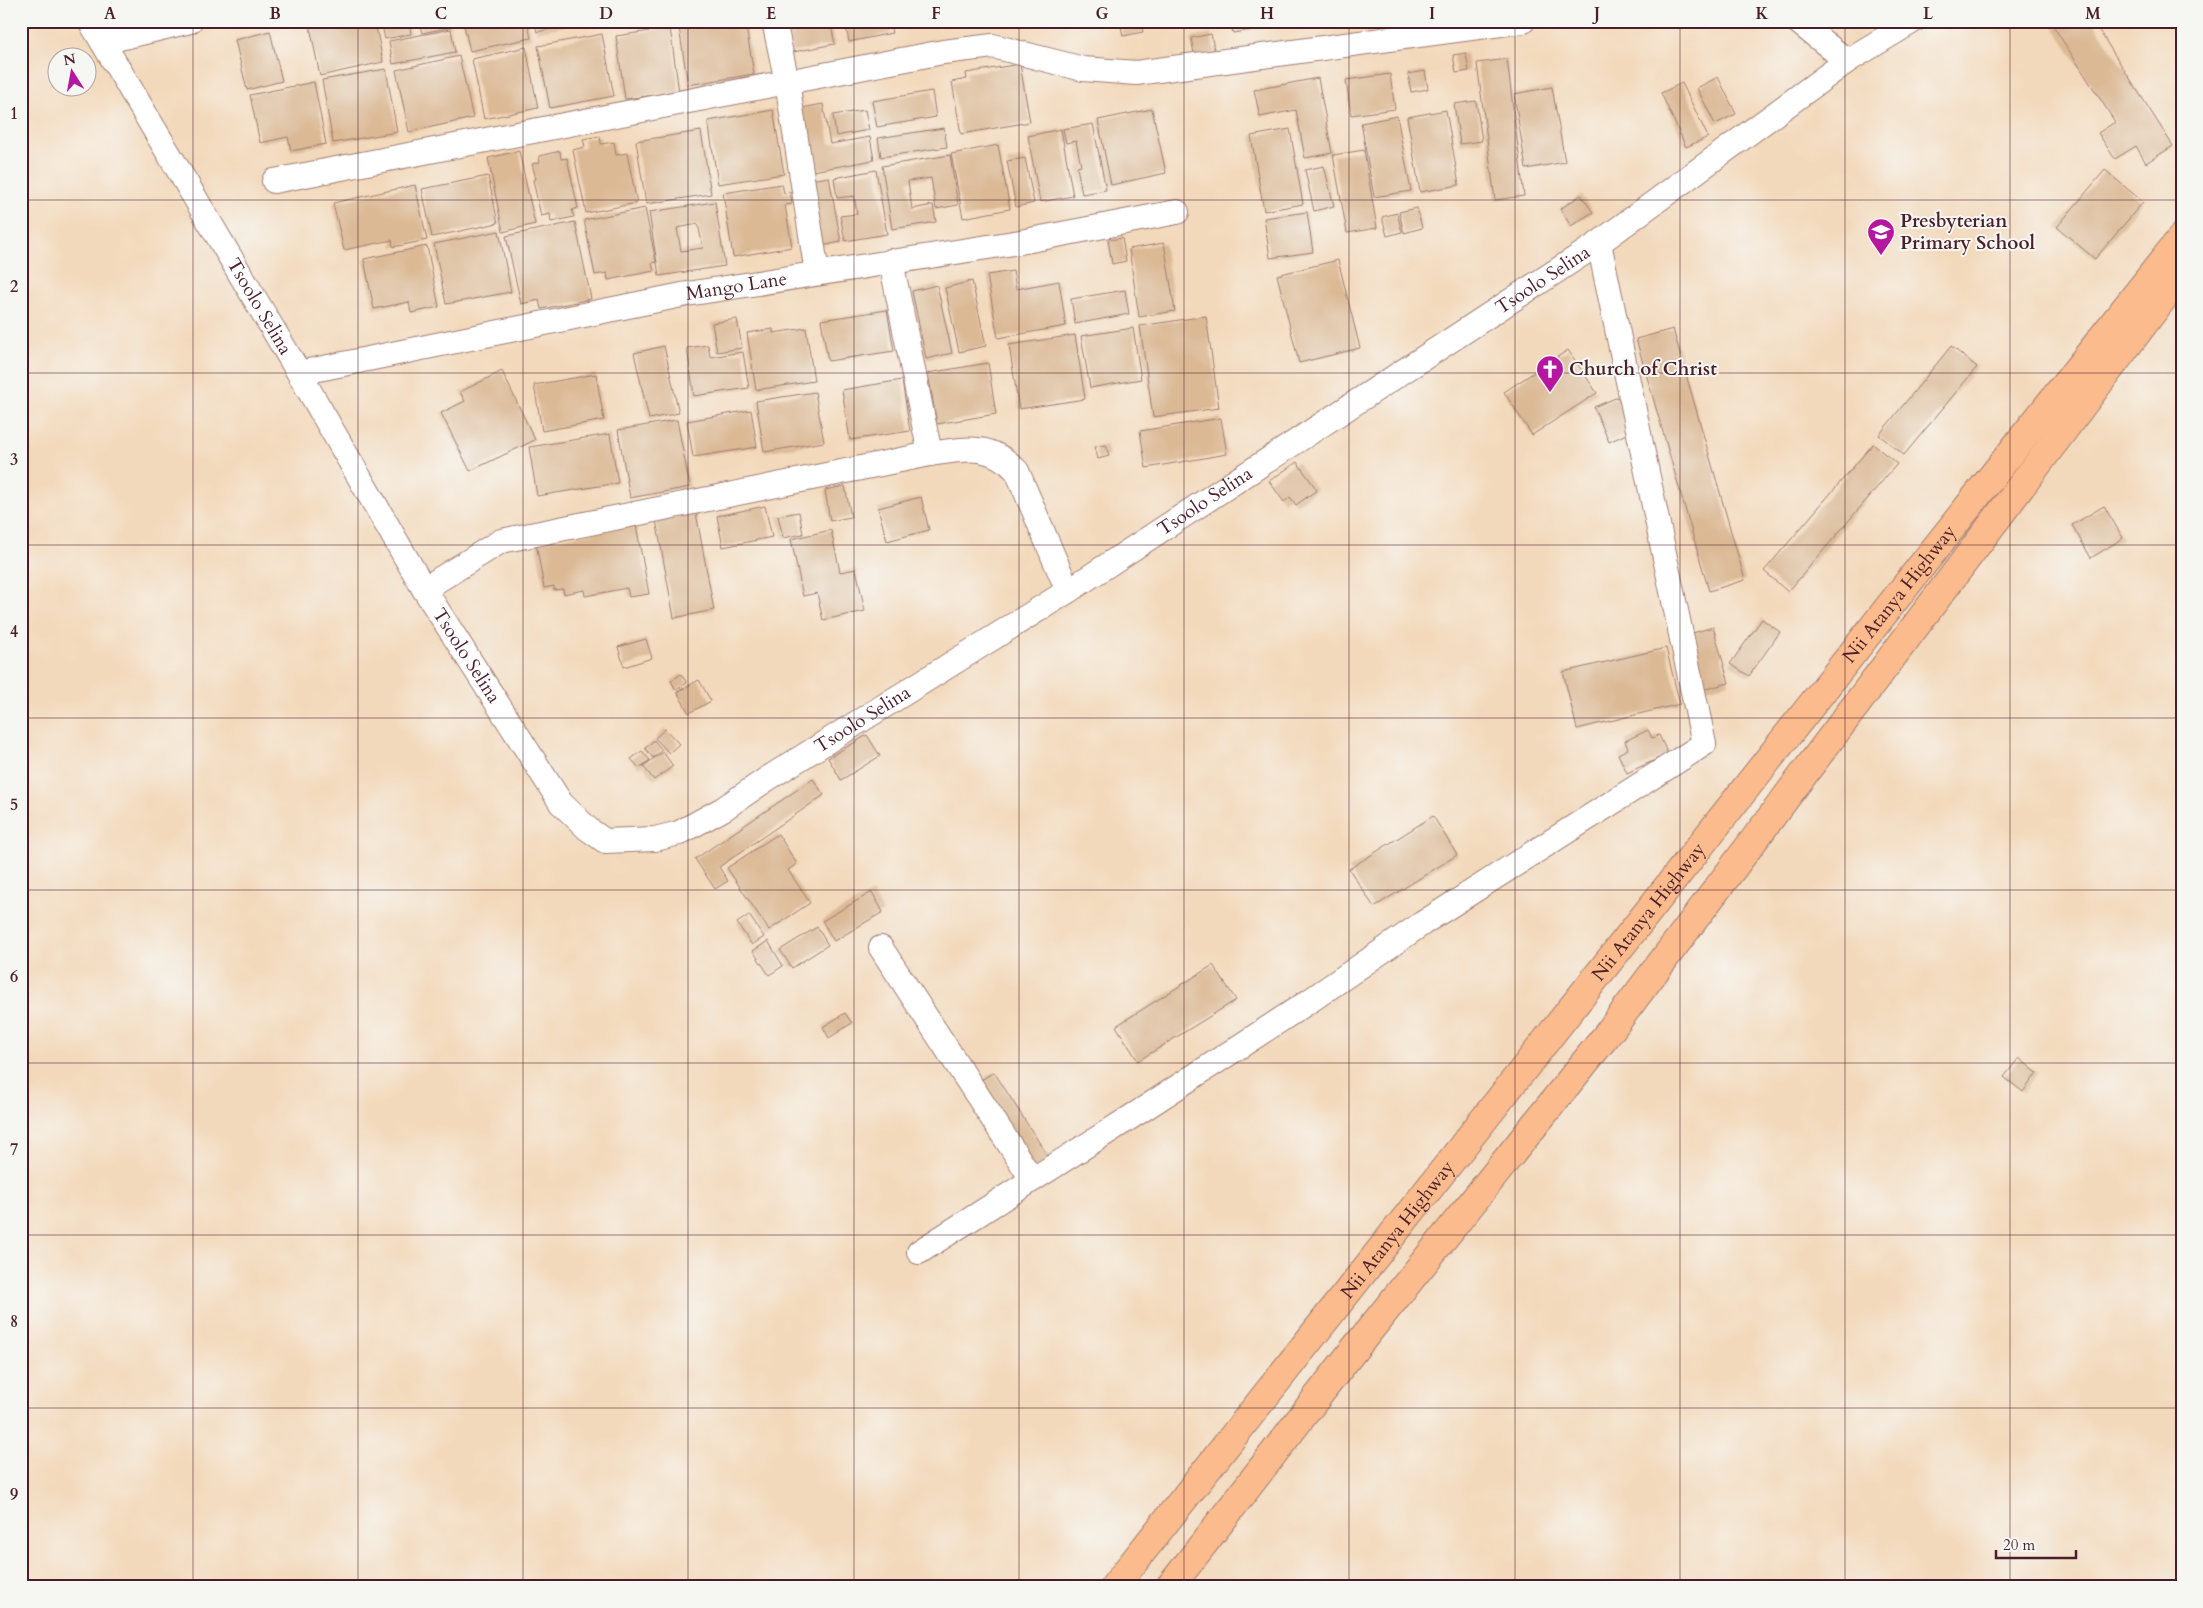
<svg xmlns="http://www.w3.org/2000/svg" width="2203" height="1608" font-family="Cardo,serif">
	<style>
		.building { fill: #dbb995; fill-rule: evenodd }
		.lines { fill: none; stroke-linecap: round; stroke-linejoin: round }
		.street-casing { stroke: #9e7c73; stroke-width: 26 }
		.primary-casing { stroke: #9e7c73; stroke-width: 30 }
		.street { stroke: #fff; stroke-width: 24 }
		.primary { stroke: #fbbb8c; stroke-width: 28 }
		.grid { fill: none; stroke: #4a1f2b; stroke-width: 1; stroke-opacity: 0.55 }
		.labels { text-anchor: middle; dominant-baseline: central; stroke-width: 4; stroke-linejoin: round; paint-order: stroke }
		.poi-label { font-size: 19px; font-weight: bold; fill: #4a1f2b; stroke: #f6f6f2; text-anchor: start }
		.street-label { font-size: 19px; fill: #4a1f2b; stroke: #f6f6f2 }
		.neatline { fill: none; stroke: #4a1f2b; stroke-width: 2 }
		.grid-label { font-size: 16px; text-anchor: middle; font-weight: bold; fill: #4a1f2b }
	</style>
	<rect width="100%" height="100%" fill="#f6f6f2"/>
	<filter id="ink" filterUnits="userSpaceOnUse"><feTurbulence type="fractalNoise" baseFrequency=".02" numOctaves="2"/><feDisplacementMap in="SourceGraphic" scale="10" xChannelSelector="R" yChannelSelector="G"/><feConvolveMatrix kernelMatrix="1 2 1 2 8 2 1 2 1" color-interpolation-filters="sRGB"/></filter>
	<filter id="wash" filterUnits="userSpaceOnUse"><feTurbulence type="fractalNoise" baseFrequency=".0096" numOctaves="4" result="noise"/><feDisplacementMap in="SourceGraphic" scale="20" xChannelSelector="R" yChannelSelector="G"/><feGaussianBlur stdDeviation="1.12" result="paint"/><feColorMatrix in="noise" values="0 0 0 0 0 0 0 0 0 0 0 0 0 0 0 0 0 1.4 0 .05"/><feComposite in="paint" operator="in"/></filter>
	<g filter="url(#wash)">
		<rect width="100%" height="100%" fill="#f3d9bb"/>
		<g id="blocks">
			<g class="building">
				<path d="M338,21H375L383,62L320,76L310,27Z"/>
				<path d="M381,21H409L411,34L385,39Z"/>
				<path d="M419,21H450L451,27L422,33Z"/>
				<path d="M463,21H527L531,38L470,51Z"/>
				<path d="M535,21H583V22L537,32Z"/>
				<path d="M608,21H625V22L609,25Z"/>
				<path d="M678,21H745L754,74L688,85Z"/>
				<path d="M786,21H830L835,44L793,52Z"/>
				<path d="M845,21H889L892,33L849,42Z"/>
				<path d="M904,21H938V22L905,28Z"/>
				<path d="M1120,21H1141L1143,32L1123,36Z"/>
				<path d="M1231,21H1292V23L1233,33Z"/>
				<path d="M2050,21H2093L2173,146L2146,163L2136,146L2115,159L2098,133L2115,122Z"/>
				<path d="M670,28L679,92L625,99L616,36Z"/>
				<path d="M451,29L455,52L393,64L389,41Z"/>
				<path d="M270,31L282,81L247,90L235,40Z"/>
				<path d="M602,34L614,96L550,108L538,46Z"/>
				<path d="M1211,34L1215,54L1195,58L1191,38Z"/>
				<path d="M526,47L538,108L484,119L472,59Z"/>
				<path d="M1466,53L1469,71L1456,73L1453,55Z"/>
				<path d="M459,56L473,118L409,132L396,70Z"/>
				<path d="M1507,59L1524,196L1495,200L1477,63Z"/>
				<path d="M1020,64L1030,122L961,134L952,82L967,79L966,73Z"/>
				<path d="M386,69L397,132L333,143L322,80Z"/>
				<path d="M1425,71L1428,89L1411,92L1408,74Z"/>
				<path d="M1390,74L1395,109L1351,115L1346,80Z"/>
				<path d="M1718,77L1736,114L1715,124L1697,88Z"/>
				<path d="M1318,78L1332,153L1305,158L1296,110L1260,117L1254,90Z"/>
				<path d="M314,82L326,144L291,151L288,137L260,143L250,95Z"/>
				<path d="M1682,83L1708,137L1686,147L1661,93Z"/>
				<path d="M1552,87L1565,162L1526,169L1514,94Z"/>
				<path d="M932,91L936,117L877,127L872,101Z"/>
				<path d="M1476,101L1482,141L1460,144L1454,104Z"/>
				<path d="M823,104L830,144L870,137L874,160L807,172L796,109Z"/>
				<path d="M1152,109L1166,173L1111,185L1098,120Z"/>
				<path d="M773,110L784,174L718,184L708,121Z"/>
				<path d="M865,110L869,130L836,136L833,115Z"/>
				<path d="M1446,110L1459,185L1420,192L1407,117Z"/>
				<path d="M1397,116L1411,191L1374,197L1361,123Z"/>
				<path d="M1093,124L1106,190L1082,194L1077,167L1081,166L1076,141L1066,143L1063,129Z"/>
				<path d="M944,128L947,147L881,157L878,138Z"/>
				<path d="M1061,129L1073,196L1040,202L1028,136Z"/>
				<path d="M1290,129L1303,204L1264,211L1251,136Z"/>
				<path d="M701,131L711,194L646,204L636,141Z"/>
				<path d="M600,136L601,144L614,142L616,155L627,153L637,203L586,213L573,150L585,147L583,139Z"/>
				<path d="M998,145L1010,209L963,218L951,154Z"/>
				<path d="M1364,150L1377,228L1347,233L1333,155Z"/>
				<path d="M519,151L535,224L503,232L488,158Z"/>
				<path d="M560,151L561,159L567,158L578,208L572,210L574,217L551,222L550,214L541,216L533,180L536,179L532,164L540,162L539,156Z"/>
				<path d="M950,155L958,205L936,209L931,178L908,181L912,209L933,205L936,222L892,229L882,166Z"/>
				<path d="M1025,158L1034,203L1016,207L1007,161Z"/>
				<path d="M1324,166L1334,206L1314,211L1305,170Z"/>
				<path d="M876,170L887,234L845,241L840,216L857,214L854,196L837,198L834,178Z"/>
				<path d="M2105,170L2143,202L2095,259L2057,227Z"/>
				<path d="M488,176L498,223L432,237L422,189Z"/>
				<path d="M829,177L841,242L821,246L809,180Z"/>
				<path d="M782,184L784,193L790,192L792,204L785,205L792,247L733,257L723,193Z"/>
				<path d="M415,185L427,240L393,247L392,240L344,250L333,203Z"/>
				<path d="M1581,195L1593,212L1571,226L1560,209Z"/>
				<path d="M715,202L725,266L659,276L649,212ZM698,224L703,248L681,251L677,228Z"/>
				<path d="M645,208L656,262L652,263L654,271L608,280L607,273L595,275L584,220Z"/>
				<path d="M1417,208L1422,228L1404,233L1399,212Z"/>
				<path d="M1307,212L1313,252L1270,258L1264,218Z"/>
				<path d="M1397,213L1402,232L1387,236L1382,217Z"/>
				<path d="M575,222L591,299L541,309L539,300L521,304L506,236Z"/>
				<path d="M499,231L511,292L446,304L434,244Z"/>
				<path d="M1122,238L1126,261L1112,264L1108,240Z"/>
				<path d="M1164,243L1175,311L1139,317L1129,249Z"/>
				<path d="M427,246L439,307L411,313L409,302L374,309L364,259Z"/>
				<path d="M1338,260L1360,348L1299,363L1277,275Z"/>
				<path d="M1013,271L1016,289L1059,281L1066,326L998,338L987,275Z"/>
				<path d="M972,281L986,346L959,352L945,288Z"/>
				<path d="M937,285L952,353L926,359L912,291Z"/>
				<path d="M1125,290L1129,314L1075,324L1071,299Z"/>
				<path d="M887,310L894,351L828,361L821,320Z"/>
				<path d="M1206,316L1219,408L1153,417L1140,326Z"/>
				<path d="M737,319L742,348L717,352L712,323Z"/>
				<path d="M806,328L814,381L756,390L747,333L773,329V333Z"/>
				<path d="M1133,328L1141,379L1090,388L1081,336Z"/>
				<path d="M1673,329L1745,580L1709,591L1636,339Z"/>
				<path d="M1075,335L1085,399L1019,409L1009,345Z"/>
				<path d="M708,345L710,357L743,352L749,388L694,396L687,348Z"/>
				<path d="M664,346L679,413L649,419L634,353Z"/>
				<path d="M1951,346L1977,367L1904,455L1879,435Z"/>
				<path d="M1568,350L1597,393L1532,435L1504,392Z"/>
				<path d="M988,363L996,414L937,424L928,373Z"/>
				<path d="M502,371L535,440L470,471L441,413L465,401L460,392Z"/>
				<path d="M596,374L604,420L542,431L534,385Z"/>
				<path d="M902,380L910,431L850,440L842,390Z"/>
				<path d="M815,392L824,442L764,452L756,401Z"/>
				<path d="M1618,397L1633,431L1609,442L1594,407Z"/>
				<path d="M751,410L757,447L693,457L687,421Z"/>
				<path d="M1221,418L1227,454L1146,468L1140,431Z"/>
				<path d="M677,420L690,487L630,498L618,430Z"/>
				<path d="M610,434L618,483L537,496L529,447Z"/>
				<path d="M1873,444L1897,464L1788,592L1764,571Z"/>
				<path d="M1106,445L1109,456L1098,459L1095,447Z"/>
				<path d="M1297,462L1317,490L1296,505L1290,497L1284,502L1269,481Z"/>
				<path d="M845,486L851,517L830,521L825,490Z"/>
				<path d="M921,497L929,530L887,541L878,508Z"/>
				<path d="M765,506L772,537L723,547L717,516Z"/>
				<path d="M2104,506L2123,538L2091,558L2072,525Z"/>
				<path d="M799,512L803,534L783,538L778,516Z"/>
				<path d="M696,513L714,610L674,618L656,520Z"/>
				<path d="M636,525L649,594L629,597L627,588L585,596L584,590L564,594L563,589L554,590V586L544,588L536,543Z"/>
				<path d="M831,530L840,572L856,569L865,611L823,620L817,593L803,596L791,539Z"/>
				<path d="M1762,619L1780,632L1749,676L1730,664Z"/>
				<path d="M1713,627L1729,683L1702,690L1686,635Z"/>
				<path d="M646,639L652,658L624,667L618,647Z"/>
				<path d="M1666,648L1680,704L1577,729L1563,672Z"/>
				<path d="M681,674L687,683L676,690L671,681Z"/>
				<path d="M699,680L711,701L689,713L677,692Z"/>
				<path d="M665,729L679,744L669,753L655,738Z"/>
				<path d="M1648,730L1652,738L1659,735L1668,754L1627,773L1618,754L1628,749L1625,741Z"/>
				<path d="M867,735L880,756L841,780L828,758Z"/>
				<path d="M654,740L662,750L653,758L645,748Z"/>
				<path d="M642,751L650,760L639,768L631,759Z"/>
				<path d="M663,752L673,766L654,780L643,766Z"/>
				<path d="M813,779L824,795L719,867L728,881L715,889L695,859Z"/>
				<path d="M1433,816L1457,855L1374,907L1349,869Z"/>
				<path d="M778,834L797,864L788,870L810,903L769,930L727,868Z"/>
				<path d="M872,892L883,912L834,941L822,921Z"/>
				<path d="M749,915L764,937L752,945L737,923Z"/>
				<path d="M817,927L828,945L792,968L780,950Z"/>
				<path d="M768,941L783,966L769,975L753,951Z"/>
				<path d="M1213,965L1236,1000L1138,1061L1116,1026Z"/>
				<path d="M845,1013L852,1023L829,1038L823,1027Z"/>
				<path d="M2019,1058L2037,1073L2023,1092L2004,1077Z"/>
				<path d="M994,1072L1051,1161L1035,1171L978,1082Z"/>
			</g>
		</g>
	</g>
	<g filter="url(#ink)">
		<use href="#blocks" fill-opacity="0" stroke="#9e7c73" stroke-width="1"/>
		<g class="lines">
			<g class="street-casing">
				<g id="street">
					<path id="s1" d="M90,21L299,373L424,589L561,803L588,829L605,841L655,839L679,833L723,809L767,779L1068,591L1599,243L1847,61L1913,21"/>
					<path d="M774,21L787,82L817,273"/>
					<path d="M1797,21L1847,61"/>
					<path d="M103,42L190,21"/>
					<path d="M274,181L943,52L993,46L1083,69L1136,73L1523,21"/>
					<path d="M891,261L930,454"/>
					<path id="s2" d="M299,373L687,294L1020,242L1177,212"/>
					<path d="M424,589L501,541L930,454C965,449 990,442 1017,471L1068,591"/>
					<path d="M881,948L1032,1179"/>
					<path d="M919,1252L1142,1110L1311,1000L1423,923L1704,744L1599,243"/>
				</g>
			</g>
			<g class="primary-casing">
				<g id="primary">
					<path id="s3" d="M1114,1587C1472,1138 1825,686 2182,237"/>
					<path d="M1170,1587L1352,1352L1606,1036L2182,273"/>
				</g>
			</g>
			<use href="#street" class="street"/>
			<use href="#primary" class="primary"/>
		</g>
	</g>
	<path class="grid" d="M193,21V1587M358,21V1587M523,21V1587M688,21V1587M854,21V1587M1019,21V1587M1184,21V1587M1349,21V1587M1515,21V1587M1680,21V1587M1845,21V1587M2010,21V1587M21,200H2182M21,373H2182M21,545H2182M21,718H2182M21,890H2182M21,1063H2182M21,1235H2182M21,1408H2182"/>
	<defs>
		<g id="school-pin" transform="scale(1.4375)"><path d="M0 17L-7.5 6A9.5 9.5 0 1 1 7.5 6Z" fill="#b5179e" stroke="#f6f6f2"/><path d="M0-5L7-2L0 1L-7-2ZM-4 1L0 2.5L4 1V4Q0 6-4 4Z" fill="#fff"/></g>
		<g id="church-pin" transform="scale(1.4375)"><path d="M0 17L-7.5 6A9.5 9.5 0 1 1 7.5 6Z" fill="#b5179e" stroke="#f6f6f2"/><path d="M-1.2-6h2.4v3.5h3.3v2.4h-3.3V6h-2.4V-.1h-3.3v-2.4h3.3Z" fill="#fff"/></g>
	</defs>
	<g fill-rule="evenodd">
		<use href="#school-pin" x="1881" y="232"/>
		<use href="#church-pin" x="1550" y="369"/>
	</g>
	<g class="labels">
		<g class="poi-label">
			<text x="1900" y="221">Presbyterian<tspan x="1900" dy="22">Primary School</tspan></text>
			<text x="1569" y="369">Church of Christ</text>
		</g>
		<g class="street-label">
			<text stroke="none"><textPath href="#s1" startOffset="2072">Tsoolo Selina</textPath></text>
			<text stroke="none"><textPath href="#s2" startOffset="446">Mango Lane</textPath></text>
			<text stroke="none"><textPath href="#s1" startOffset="332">Tsoolo Selina</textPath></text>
			<text stroke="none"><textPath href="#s1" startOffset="1668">Tsoolo Selina</textPath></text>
			<text stroke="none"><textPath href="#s3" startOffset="1266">Nii Atanya Highway</textPath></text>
			<text stroke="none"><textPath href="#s1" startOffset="738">Tsoolo Selina</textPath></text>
			<text stroke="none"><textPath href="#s1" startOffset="1262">Tsoolo Selina</textPath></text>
			<text stroke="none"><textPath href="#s3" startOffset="861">Nii Atanya Highway</textPath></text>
			<text stroke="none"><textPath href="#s3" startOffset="456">Nii Atanya Highway</textPath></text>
		</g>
	</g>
	<rect width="2203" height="1608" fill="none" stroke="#f6f6f2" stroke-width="55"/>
	<g transform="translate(72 72) rotate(349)"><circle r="24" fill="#f6f6f2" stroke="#b1a0a2"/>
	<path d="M0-4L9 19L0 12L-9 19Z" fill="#b5179e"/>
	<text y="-8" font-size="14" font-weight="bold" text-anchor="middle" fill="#4a1f2b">N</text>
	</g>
	<path d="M1996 1550v8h80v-8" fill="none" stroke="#4a1f2b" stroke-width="2.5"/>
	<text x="2003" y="1550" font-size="15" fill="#4a1f2b" stroke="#f6f6f2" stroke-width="4" paint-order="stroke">20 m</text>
	<rect x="28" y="28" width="2148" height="1552" class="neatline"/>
	<g class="grid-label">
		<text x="110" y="19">A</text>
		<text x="275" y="19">B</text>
		<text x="441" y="19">C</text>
		<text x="606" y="19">D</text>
		<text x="771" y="19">E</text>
		<text x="936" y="19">F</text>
		<text x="1102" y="19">G</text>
		<text x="1267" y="19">H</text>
		<text x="1432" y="19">I</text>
		<text x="1597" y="19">J</text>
		<text x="1762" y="19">K</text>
		<text x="1928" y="19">L</text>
		<text x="2093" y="19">M</text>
		<text x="14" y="119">1</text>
		<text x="14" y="292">2</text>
		<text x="14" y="465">3</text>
		<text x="14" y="637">4</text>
		<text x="14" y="810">5</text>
		<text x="14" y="982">6</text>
		<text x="14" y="1155">7</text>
		<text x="14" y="1327">8</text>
		<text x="14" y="1500">9</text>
	</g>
</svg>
